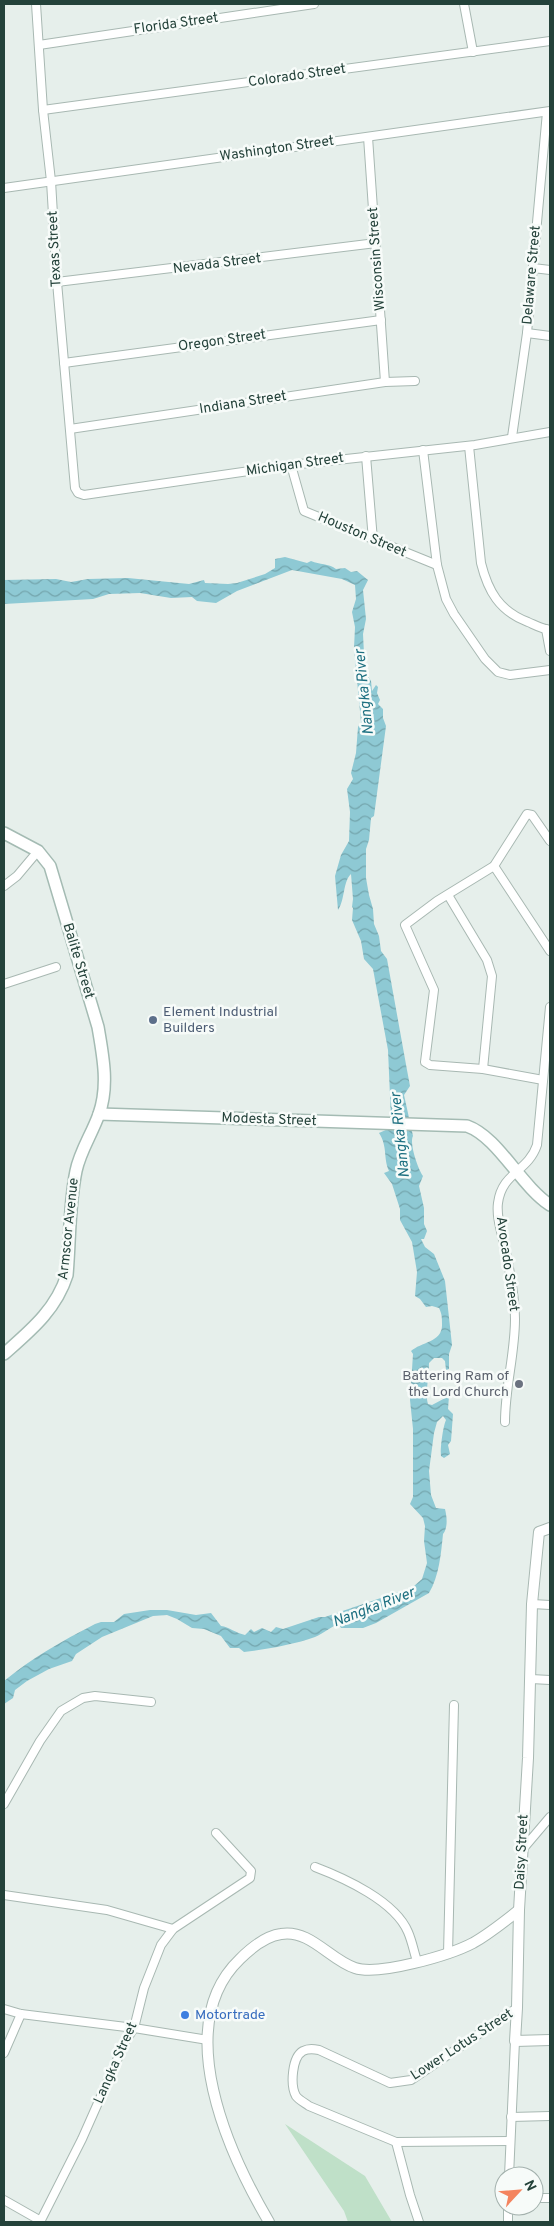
<svg xmlns="http://www.w3.org/2000/svg" width="554" height="2226" font-family="Overpass,sans-serif">
	<style>
		.green { fill: #bfe0c8 }
		.water { fill: url(#water-waves) }
		.lines { fill: none; stroke-linecap: round; stroke-linejoin: round }
		.minor-casing { stroke: #a8b8b2; stroke-width: 10 }
		.tertiary-casing { stroke: #a8b8b2; stroke-width: 12 }
		.secondary-casing { stroke: #a4bbb3; stroke-width: 14 }
		.minor { stroke: #fff; stroke-width: 8 }
		.tertiary { stroke: #fff; stroke-width: 10 }
		.secondary { stroke: #fff; stroke-width: 11 }
		.service-dot { fill: #5c6f8a; stroke: #f7fbf9; stroke-width: 2 }
		.worship-dot { fill: #6b7280; stroke: #f7fbf9; stroke-width: 2 }
		.shop-dot { fill: #3f7fe0; stroke: #f7fbf9; stroke-width: 2 }
		.labels { text-anchor: middle; dominant-baseline: central; stroke-width: 5; stroke-linejoin: round; paint-order: stroke }
		.street-label { font-size: 14px; fill: #24423a; stroke: #f7fbf9 }
		.service-label { font-size: 14px; fill: #4e5e75; stroke: #f7fbf9; text-anchor: start }
		.worship-label { font-size: 14px; fill: #5b616d; stroke: #f7fbf9; text-anchor: end }
		.shop-label { font-size: 14px; fill: #366cbe; stroke: #f7fbf9; text-anchor: start }
		.water-label { font-size: 15px; font-style: italic; fill: #1c6f80; stroke: #f7fbf9 }
	</style>
	<defs>
		<pattern id="water-waves" width="16" height="10" patternUnits="userSpaceOnUse" patternTransform="scale(1.25)"><rect width="16" height="10" fill="#8ec9d4"/><path d="M0 5q4-4 8 0t8 0" fill="none" stroke="#74a5ad"/></pattern>
	</defs>
	<rect width="100%" height="100%" fill="#e6efeb"/>
	<path class="green" d="M285,2124L365,2176L392,2222H348L344,2211Z"/>
	<path class="water" d="M285,557L307,563L311,561C320,565 328,563 336,569L345,568L351,572L357,571L368,580L363,590L366,619L363,634L364,654L366,673L371,681L372,691L376,685L378,687L377,693L380,700L378,704L383,709V718L386,726L374,816L371,818L369,840L366,849V878L369,895L373,909L374,924L379,936L381,951L387,959L407,1070L410,1086L404,1095L413,1136C409,1143 418,1169 423,1176L419,1186L424,1208V1224L427,1231L424,1239H421L425,1247L434,1254L445,1281L452,1345L449,1354V1369L446,1370L445,1361L442,1358H434L429,1363C429,1374 425,1396 428,1404L432,1405L449,1396L448,1409L453,1414L451,1441L448,1445L450,1454L444,1458L441,1456C440,1450 443,1426 446,1420L443,1416L437,1422L434,1433L429,1471L431,1495L436,1508L445,1509C447,1517 448,1528 443,1534C441,1554 439,1576 429,1593L376,1623L363,1628H341L339,1624C330,1627 324,1633 315,1637C292,1645 268,1649 244,1652L239,1648H230L221,1636L204,1629L192,1628L177,1619L167,1615L153,1616L102,1637L76,1654L72,1661L49,1669L27,1681L15,1690L13,1698L4,1704V1681C32,1658 62,1641 95,1624L101,1622H114L124,1614L150,1610H167L196,1615L211,1613L221,1626C229,1627 236,1633 245,1635L251,1629L254,1632L262,1628L271,1632L276,1627L283,1629L319,1617H325L413,1587L422,1579L427,1563L424,1541L425,1526L423,1518L410,1504L413,1497V1429L410,1400L413,1354L411,1351C421,1342 443,1342 442,1324C442,1318 442,1314 439,1308L432,1306L426,1307L420,1299L415,1296L417,1272L412,1242L400,1220V1209L392,1184L384,1173L389,1171C383,1158 388,1147 379,1133L388,1129L391,1119L388,1050L373,969L364,959L361,941L352,920L353,908L352,907L353,899L351,874C343,881 345,900 338,910L335,876L341,855L349,841L350,812L347,789L353,779L351,773L356,753L358,727L361,722L354,648L355,627L352,612L356,599L355,585L342,579L292,570L237,591L216,603L197,601L192,597L171,598L140,593L109,594L93,599L4,604V580L56,579L71,582L88,579L128,578L189,584L204,580L205,583L228,584L237,583L265,574L275,568V559Z"/>
	<g class="lines">
		<g class="minor-casing">
			<g id="minor">
				<path d="M36,4L43,110L51,181L57,282L75,488L78,493L84,495L291,465L475,445L550,432"/>
				<path d="M464,4L473,52"/>
				<path d="M39,45L314,4"/>
				<path d="M43,110L550,41"/>
				<path d="M368,137L385,382"/>
				<path d="M4,188L550,111"/>
				<path d="M533,268L550,270"/>
				<path d="M57,282L376,243"/>
				<path d="M527,333L550,336"/>
				<path d="M64,363L381,320"/>
				<path d="M70,429L385,382L415,381"/>
				<path d="M512,437L527,333L547,112"/>
				<path d="M469,446L481,563C488,591 499,611 528,622C535,625 542,629 550,630"/>
				<path d="M423,450L437,565L446,599L454,614L485,659L498,672L510,675L550,670"/>
				<path d="M366,456L373,540"/>
				<path d="M291,465L304,511L437,565"/>
				<path d="M546,629L550,651"/>
				<path d="M494,866L550,951"/>
				<path d="M4,886L17,876L38,851"/>
				<path d="M448,895L487,960L492,976L483,1069"/>
				<path d="M4,984L56,967"/>
				<path d="M543,1080L483,1069L430,1065L425,1062L434,990L405,925L437,901L494,866L527,814L532,815L550,841"/>
				<path d="M505,1422C505,1387 515,1354 515,1319C515,1295 510,1271 505,1248C502,1234 496,1217 498,1203C502,1172 528,1172 537,1145L550,1007"/>
				<path d="M532,1604L550,1605"/>
				<path d="M531,1679L550,1680"/>
				<path d="M4,1804L40,1741L61,1711L83,1698L95,1696L151,1702"/>
				<path d="M522,1850L550,1817"/>
				<path d="M315,1867C344,1878 395,1901 408,1932C412,1941 414,1952 417,1961"/>
				<path d="M4,1895L107,1910L173,1929"/>
				<path d="M448,1954L454,1705"/>
				<path d="M4,2009L21,2014L134,2028L208,2040"/>
				<path d="M4,2053L21,2014"/>
				<path d="M511,2117L550,2116"/>
				<path d="M510,2141L396,2142L309,2106C305,2103 299,2100 296,2096C290,2085 292,2057 303,2051C309,2048 314,2049 319,2050L390,2083L411,2080L517,2008"/>
				<path d="M396,2142L410,2195L419,2222"/>
				<path d="M509,2176L515,2041"/>
				<path d="M534,2198H550"/>
				<path d="M4,2200L41,2221"/>
				<path d="M40,2222L82,2139L125,2042L134,2028L144,1988L161,1945L173,1929L250,1878L251,1871L216,1833"/>
				<path d="M508,2222V2206"/>
			</g>
		</g>
		<g class="tertiary-casing">
			<g id="tertiary">
				<path d="M550,1528L539,1532L532,1604L528,1758L519,1910L517,2008L515,2041L550,2040"/>
				<path d="M269,2222C229,2154 170,2026 240,1959C251,1948 266,1936 281,1934C310,1929 330,1960 355,1968C379,1976 450,1955 473,1943C489,1934 504,1922 519,1910"/>
			</g>
		</g>
		<g class="secondary-casing">
			<g id="secondary">
				<path d="M4,833L38,851L50,866L98,1027C103,1056 109,1086 99,1114C92,1134 80,1151 76,1171C69,1205 70,1241 67,1275C56,1310 30,1331 4,1354"/>
				<path d="M99,1114L467,1126C498,1137 520,1185 550,1205"/>
			</g>
		</g>
		<use href="#minor" class="minor"/>
		<use href="#tertiary" class="tertiary"/>
		<use href="#secondary" class="secondary"/>
	</g>
	<circle class="service-dot" cx="153" cy="1020" r="5"/>
	<circle class="worship-dot" cx="519" cy="1384" r="5"/>
	<circle class="shop-dot" cx="185" cy="2015" r="5"/>
	<g class="labels">
		<g class="street-label">
			<text transform="translate(176 24) rotate(-8)">Florida Street</text>
			<text transform="translate(297 76) rotate(-8)">Colorado Street</text>
			<text transform="translate(277 149) rotate(-8)">Washington Street</text>
			<text transform="translate(55 249) rotate(-93)">Texas Street</text>
			<text transform="translate(377 259) rotate(-94)">Wisconsin Street</text>
			<text transform="translate(217 264) rotate(-7)">Nevada Street</text>
			<text transform="translate(532 275) rotate(-85)">Delaware Street</text>
			<text transform="translate(222 341) rotate(-8)">Oregon Street</text>
			<text transform="translate(243 403) rotate(-9)">Indiana Street</text>
			<text transform="translate(295 465) rotate(-8)">Michigan Street</text>
			<text transform="translate(362 535) rotate(23)">Houston Street</text>
			<text transform="translate(78 961) rotate(73)">Balite Street</text>
			<text transform="translate(269 1120) rotate(2)">Modesta Street</text>
			<text transform="translate(69 1229) rotate(-84)">Armscor Avenue</text>
			<text transform="translate(507 1264) rotate(82)">Avocado Street</text>
			<text transform="translate(522 1852) rotate(-87)">Daisy Street</text>
			<text transform="translate(462 2045) rotate(-33)">Lower Lotus Street</text>
			<text transform="translate(116 2063) rotate(-66)">Langka Street</text>
		</g>
		<g class="service-label">
			<text x="163" y="1012">Element Industrial<tspan x="163" dy="16">Builders</tspan></text>
		</g>
		<g class="worship-label">
			<text x="509" y="1376">Battering Ram of<tspan x="509" dy="16">the Lord Church</tspan></text>
		</g>
		<g class="shop-label">
			<text x="195" y="2015">Motortrade</text>
		</g>
		<g class="water-label">
			<text transform="translate(365 692) rotate(-96)">Nangka River</text>
			<text transform="translate(401 1135) rotate(-96)">Nangka River</text>
			<text transform="translate(374 1608) rotate(-21)">Nangka River</text>
		</g>
	</g>
	<rect width="554" height="2226" fill="none" stroke="#24423a" stroke-width="10"/>
	<g transform="translate(519 2191) rotate(64)"><circle r="24" fill="#f7fbf9" stroke="#a3b1ad"/>
	<path d="M0-4L9 19L0 12L-9 19Z" fill="#f4845f"/>
	<text y="-8" font-size="14" font-weight="bold" text-anchor="middle" fill="#24423a">N</text>
	</g>
</svg>
